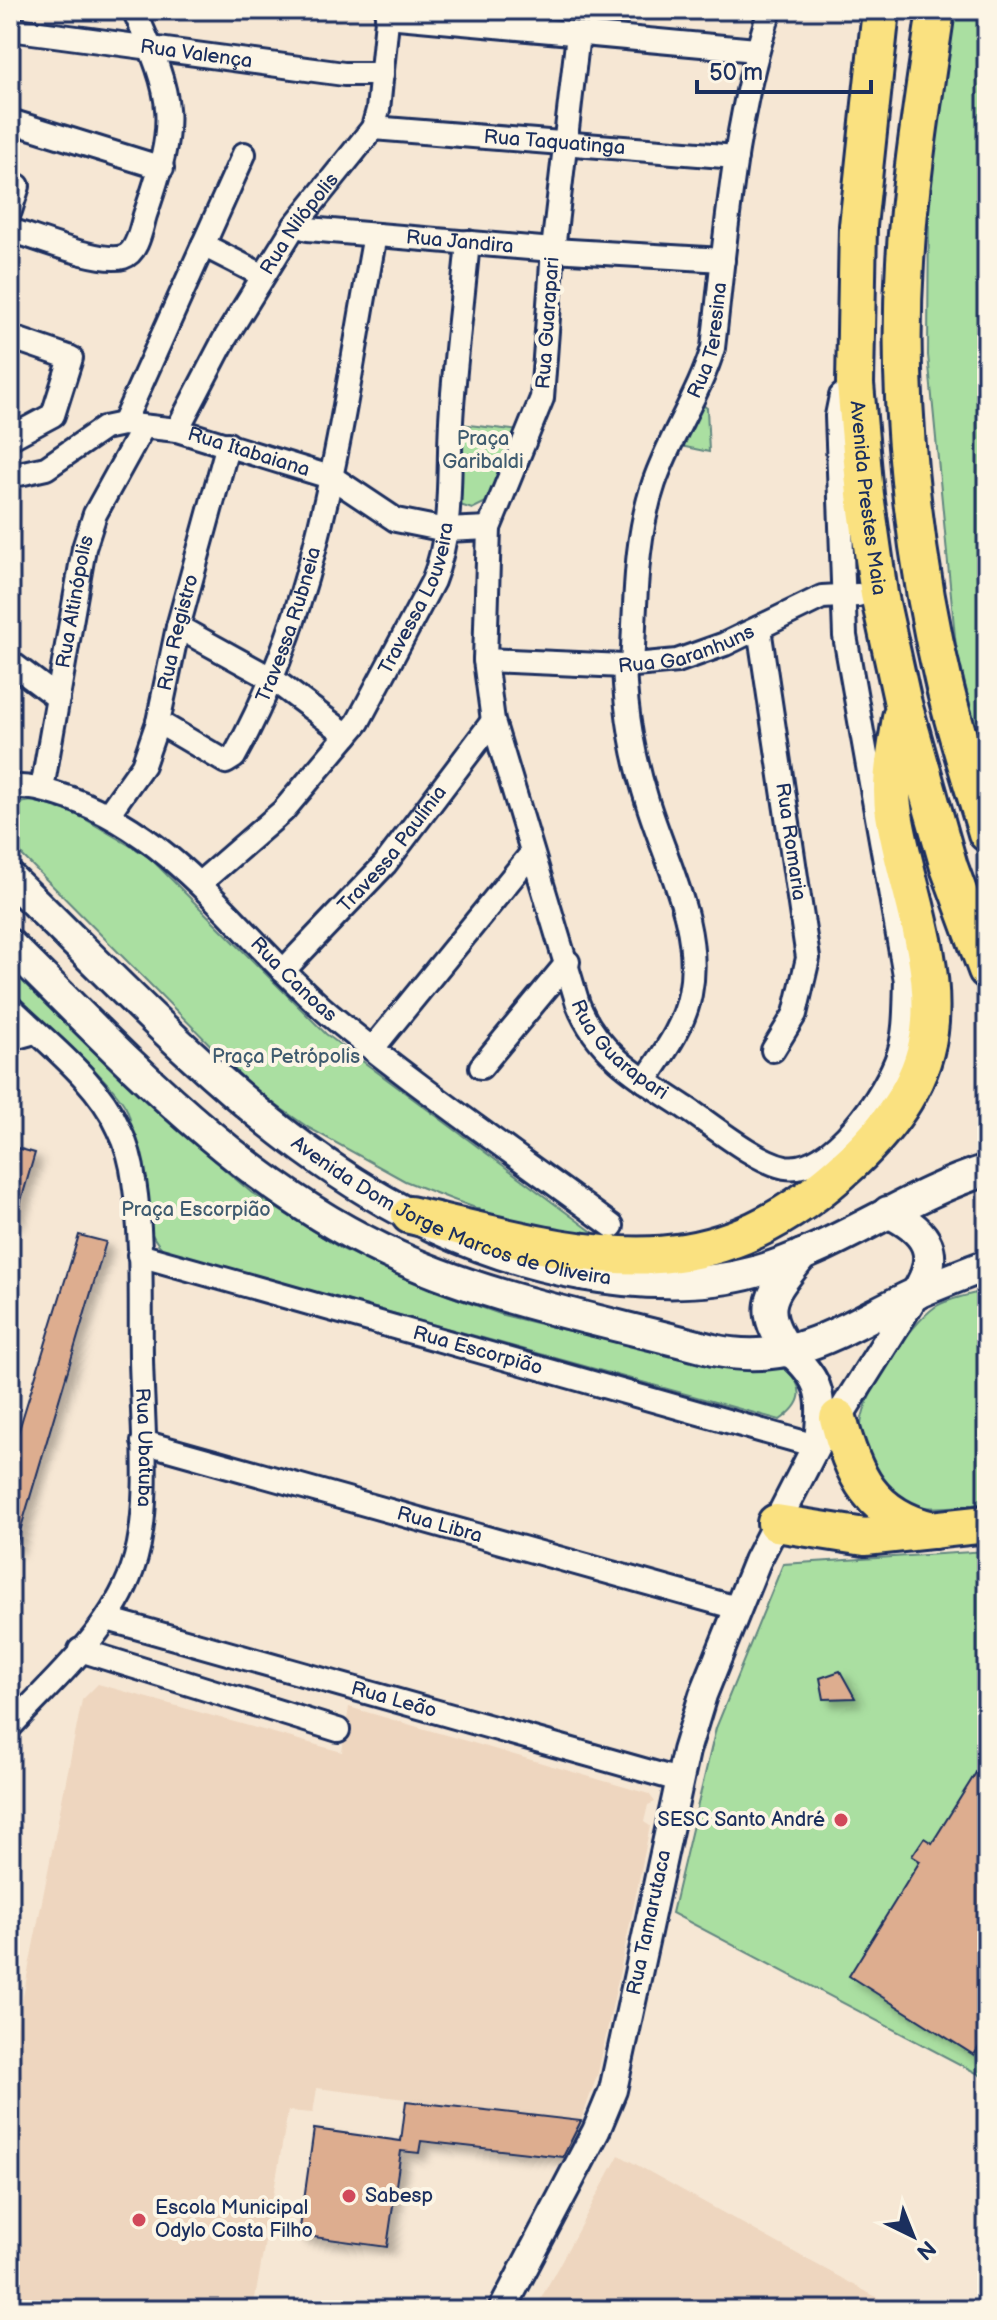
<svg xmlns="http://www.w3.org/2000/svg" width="997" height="2320" font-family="'Balsamiq Sans',sans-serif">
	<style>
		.built { fill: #eed6bf }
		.green { fill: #aadfa1; stroke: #628780; stroke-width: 2 }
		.building { fill: #ddad8f; stroke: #1b2f5e; stroke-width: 2; filter: url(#shadow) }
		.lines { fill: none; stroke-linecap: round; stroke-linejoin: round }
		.minor-casing { stroke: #1b2f5e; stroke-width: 28 }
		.tertiary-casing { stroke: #1b2f5e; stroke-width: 32 }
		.secondary-casing { stroke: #1b2f5e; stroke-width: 36 }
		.trunk-casing { stroke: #1b2f5e; stroke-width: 42 }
		.minor { stroke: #fcf5e5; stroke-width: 22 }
		.tertiary { stroke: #fcf5e5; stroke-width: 26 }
		.secondary { stroke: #fcf5e5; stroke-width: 30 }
		.trunk { stroke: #fae180; stroke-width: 36 }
		.poi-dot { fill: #d1495b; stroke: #fcf5e5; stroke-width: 3 }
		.labels { text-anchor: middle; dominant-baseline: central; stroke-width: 8; stroke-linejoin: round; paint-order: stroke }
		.street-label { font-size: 20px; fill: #1b2f5e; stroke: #fcf5e5 }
		.park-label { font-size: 20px; fill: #3f5b6f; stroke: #fcf5e5 }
		.poi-label { font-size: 20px; fill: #1b2f5e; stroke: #fcf5e5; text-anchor: start }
	</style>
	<defs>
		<filter id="shadow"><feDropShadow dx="7" dy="7" stdDeviation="4" flood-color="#0004"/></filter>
	</defs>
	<rect width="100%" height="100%" fill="#f6e7d4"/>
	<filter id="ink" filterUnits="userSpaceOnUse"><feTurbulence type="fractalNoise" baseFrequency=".0125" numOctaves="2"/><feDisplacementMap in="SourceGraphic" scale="16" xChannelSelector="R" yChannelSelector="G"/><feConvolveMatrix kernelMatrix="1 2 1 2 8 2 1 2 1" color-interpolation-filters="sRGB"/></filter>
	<g filter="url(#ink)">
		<g class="built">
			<path d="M98,1684L342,1752L349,1707L649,1794L655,1802L648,1805L644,1822L650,1826L631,1919L598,2073L581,2121L317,2088L313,2113L288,2111L253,2310H10V2062L82,1700Z"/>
			<path d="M619,2155L801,2256L900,2310L541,2308L539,2302Z"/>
		</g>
		<g class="green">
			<path d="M945,10H987V775L956,647L928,355L929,193Z"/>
			<path d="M700,403L707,408L709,452L676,445Z"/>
			<path d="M460,424L521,431L488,501L472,509L457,504Z"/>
			<path d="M33,801L73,812L149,857L326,1034L606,1242L539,1231L451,1199L405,1181L309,1128L257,1092L10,843V804Z"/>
			<path d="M10,965L205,1153L252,1193L342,1249L427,1288L503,1315L722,1368L785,1369C807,1388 803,1404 780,1420L164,1250C133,1224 142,1148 127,1110C115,1082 36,1017 10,993Z"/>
			<path d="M987,1290V1503C960,1506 915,1515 892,1495C875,1480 863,1453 861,1430C858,1400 910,1324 935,1307C948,1298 971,1295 987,1290Z"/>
			<path d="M987,1551V2077L986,2078L672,1913L716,1728L783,1564Z"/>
		</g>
		<g class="building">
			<path d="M10,1146L35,1153L15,1221H10Z"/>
			<path d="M79,1235L106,1242L15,1548L10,1547V1459Z"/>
			<path d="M840,1671L855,1698L824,1699L820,1678Z"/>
			<path d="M987,1755V2034L974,2055L849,1976L920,1861L912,1856L924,1838L932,1843Z"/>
			<path d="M406,2101L581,2121L563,2157L421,2141L419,2153L401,2151L387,2247L299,2235L314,2129L401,2141Z"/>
		</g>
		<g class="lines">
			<g class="minor-casing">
				<g id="minor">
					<path d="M387,16L756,50"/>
					<path id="s1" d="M10,29L344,74H382"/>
					<path id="s2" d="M578,34L553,250L542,398L489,528L485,660L493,721L578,1004C597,1054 643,1080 686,1108C712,1125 755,1161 785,1167C831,1175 887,1091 899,1053C906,1030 905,1005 906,981L845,636L837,416L841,396L855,384"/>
					<path d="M10,121L162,168"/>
					<path id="s3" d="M373,128L736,157"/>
					<path d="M10,184L18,186L10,211"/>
					<path id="s4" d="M295,225L308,229L553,250L723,260"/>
					<path d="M10,230C35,237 100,264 123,257C138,252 141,228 145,215C178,120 175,102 134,10"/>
					<path d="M203,245L262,275"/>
					<path d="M10,337L71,358L53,415L10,438"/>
					<path d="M123,424L244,154"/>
					<path id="s5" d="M177,430L224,340L295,225L373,128L378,110L388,10"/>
					<path id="s6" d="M10,476L46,468L104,428L123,424L177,430L333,478L396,520L446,530L489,528"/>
					<path d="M178,627L274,680L347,735"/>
					<path id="s7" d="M759,628L808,958L795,1014L773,1050"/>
					<path id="s8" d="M485,660L624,666L677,661L725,644L822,597L858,595"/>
					<path d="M10,662L58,698"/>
					<path id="s9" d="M632,665C636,604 634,541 654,483C670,436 699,395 713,348C726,235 734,118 770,10"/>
					<path d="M624,666C626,716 633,756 648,804C667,865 703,929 690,994C684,1027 663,1054 645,1081"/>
					<path id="s10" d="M158,722L226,762L234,757C323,598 342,412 375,235"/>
					<path id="s11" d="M10,787C30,785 50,792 69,798C181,838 242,940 329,1014C419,1089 518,1156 612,1226"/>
					<path id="s12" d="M42,789L84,548L95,514L143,427"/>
					<path id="s13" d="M109,813L143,765L158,722L178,627L228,444"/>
					<path id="s14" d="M200,883L283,811L358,722L433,581C455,526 447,464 452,406C456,351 463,296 468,242"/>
					<path id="s15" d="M283,971L385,864L493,721"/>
					<path id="s16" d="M10,1007C48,1044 97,1080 119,1129C127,1145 132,1164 134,1181C143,1239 140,1300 141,1358C142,1419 153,1513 132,1570C110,1632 54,1679 10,1727"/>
					<path d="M10,1039L35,1032"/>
					<path d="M373,1048L532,853"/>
					<path d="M481,1067L568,962"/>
					<path id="s17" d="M139,1255L816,1446"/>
					<path id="s18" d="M143,1442L737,1608"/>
					<path id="s19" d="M107,1619L679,1780"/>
					<path d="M80,1650L338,1730"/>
				</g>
			</g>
			<g class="tertiary-casing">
				<g id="tertiary">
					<path d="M789,1352C824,1382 822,1398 818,1442"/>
					<path id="s20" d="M502,2310L596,2131L613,2090L686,1751L703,1695L757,1561L818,1442L838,1418L916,1294"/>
				</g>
			</g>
			<g class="secondary-casing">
				<g id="secondary">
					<path id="s21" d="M10,878C179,1041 338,1230 581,1274C636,1284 701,1287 755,1272C837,1249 906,1195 987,1170"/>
					<path d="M10,945C125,1058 235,1179 383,1250C486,1300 603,1320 713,1350C797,1368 845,1326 917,1293C940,1283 964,1274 987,1265"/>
					<path d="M888,1212C928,1231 942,1254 916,1294"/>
					<path d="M789,1352C756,1306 771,1295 802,1255"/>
				</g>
			</g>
			<g class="trunk-casing">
				<g id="trunk">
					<path id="s22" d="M881,10L858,226L855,384L865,495L879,594L903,704L949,867L987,970"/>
					<path d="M936,10C924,94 910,177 905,262C896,399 913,555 945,688C957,737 973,785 987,833"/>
					<path d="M410,1215C587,1255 703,1301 852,1162C892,1124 926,1079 930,1022C935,951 905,883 894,814C888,782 897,748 901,717"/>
					<path d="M838,1418C853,1475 871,1516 933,1530"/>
					<path d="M776,1523L865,1537L987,1524"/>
				</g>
			</g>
			<use href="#minor" class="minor"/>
			<use href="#tertiary" class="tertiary"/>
			<use href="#secondary" class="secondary"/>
			<use href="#trunk" class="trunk"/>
		</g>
	</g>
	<g class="poi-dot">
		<circle cx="841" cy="1820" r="8"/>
		<circle cx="349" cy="2196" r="8"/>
		<circle cx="139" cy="2220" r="8"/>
	</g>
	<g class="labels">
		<g class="street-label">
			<text stroke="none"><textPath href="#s1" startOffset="188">Rua Valença</textPath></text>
			<text stroke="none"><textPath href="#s3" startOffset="182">Rua Taquatinga</textPath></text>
			<text stroke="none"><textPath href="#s5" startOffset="240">Rua Nilópolis</textPath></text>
			<text stroke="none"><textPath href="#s4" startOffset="166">Rua Jandira</textPath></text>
			<text transform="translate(548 323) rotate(-86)">Rua Guarapari</text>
			<text stroke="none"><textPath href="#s9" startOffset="338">Rua Teresina</textPath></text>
			<text stroke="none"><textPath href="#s6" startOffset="256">Rua Itabaiana</textPath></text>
			<text stroke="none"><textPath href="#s22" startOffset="490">Avenida Prestes Maia</textPath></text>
			<text stroke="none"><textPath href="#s14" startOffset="364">Travessa Louveira</textPath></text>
			<text stroke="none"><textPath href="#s12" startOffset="190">Rua Altinópolis</textPath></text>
			<text stroke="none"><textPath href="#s10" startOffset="232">Travessa Rubneia</textPath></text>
			<text stroke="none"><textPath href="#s13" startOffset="196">Rua Registro</textPath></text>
			<text stroke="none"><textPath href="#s8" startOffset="204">Rua Garanhuns</textPath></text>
			<text stroke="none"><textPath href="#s7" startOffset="216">Rua Romaria</textPath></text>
			<text stroke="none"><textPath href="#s15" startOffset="164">Travessa Paulínia</textPath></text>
			<text stroke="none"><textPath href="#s11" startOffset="352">Rua Canoas</textPath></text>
			<text stroke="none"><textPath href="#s2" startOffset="1058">Rua Guarapari</textPath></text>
			<text stroke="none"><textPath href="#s21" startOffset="562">Avenida Dom Jorge Marcos de Oliveira</textPath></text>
			<text stroke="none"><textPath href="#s17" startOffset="352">Rua Escorpião</textPath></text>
			<text stroke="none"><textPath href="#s16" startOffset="486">Rua Ubatuba</textPath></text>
			<text stroke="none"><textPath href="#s18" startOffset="308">Rua Libra</textPath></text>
			<text stroke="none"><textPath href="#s19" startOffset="298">Rua Leão</textPath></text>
			<text stroke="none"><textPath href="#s20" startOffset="418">Rua Tamarutaca</textPath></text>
		</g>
		<g class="park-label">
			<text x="483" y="439">Praça<tspan x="483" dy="23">Garibaldi</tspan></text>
			<text x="286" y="1057">Praça Petrópolis</text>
			<text x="196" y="1210">Praça Escorpião</text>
		</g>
		<g class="poi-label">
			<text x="825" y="1820" text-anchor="end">SESC Santo André</text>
			<text x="365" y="2196">Sabesp</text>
			<text x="155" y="2208">Escola Municipal<tspan x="155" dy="23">Odylo Costa Filho</tspan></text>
		</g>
	</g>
	<rect width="997" height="2320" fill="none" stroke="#fcf5e5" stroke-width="40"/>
	<rect x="20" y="20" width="957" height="2280" fill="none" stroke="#1b2f5e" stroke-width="3" filter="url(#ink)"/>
	<g transform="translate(913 2236) rotate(137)" stroke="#fcf5e5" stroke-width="6" paint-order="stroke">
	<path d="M0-6L14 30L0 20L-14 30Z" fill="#1b2f5e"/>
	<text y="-12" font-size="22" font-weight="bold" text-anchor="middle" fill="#1b2f5e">N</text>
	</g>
	<path d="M697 80v12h174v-12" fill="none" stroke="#1b2f5e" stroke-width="4"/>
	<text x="709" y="80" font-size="24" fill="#1b2f5e" stroke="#fcf5e5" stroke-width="6" paint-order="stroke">50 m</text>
</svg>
